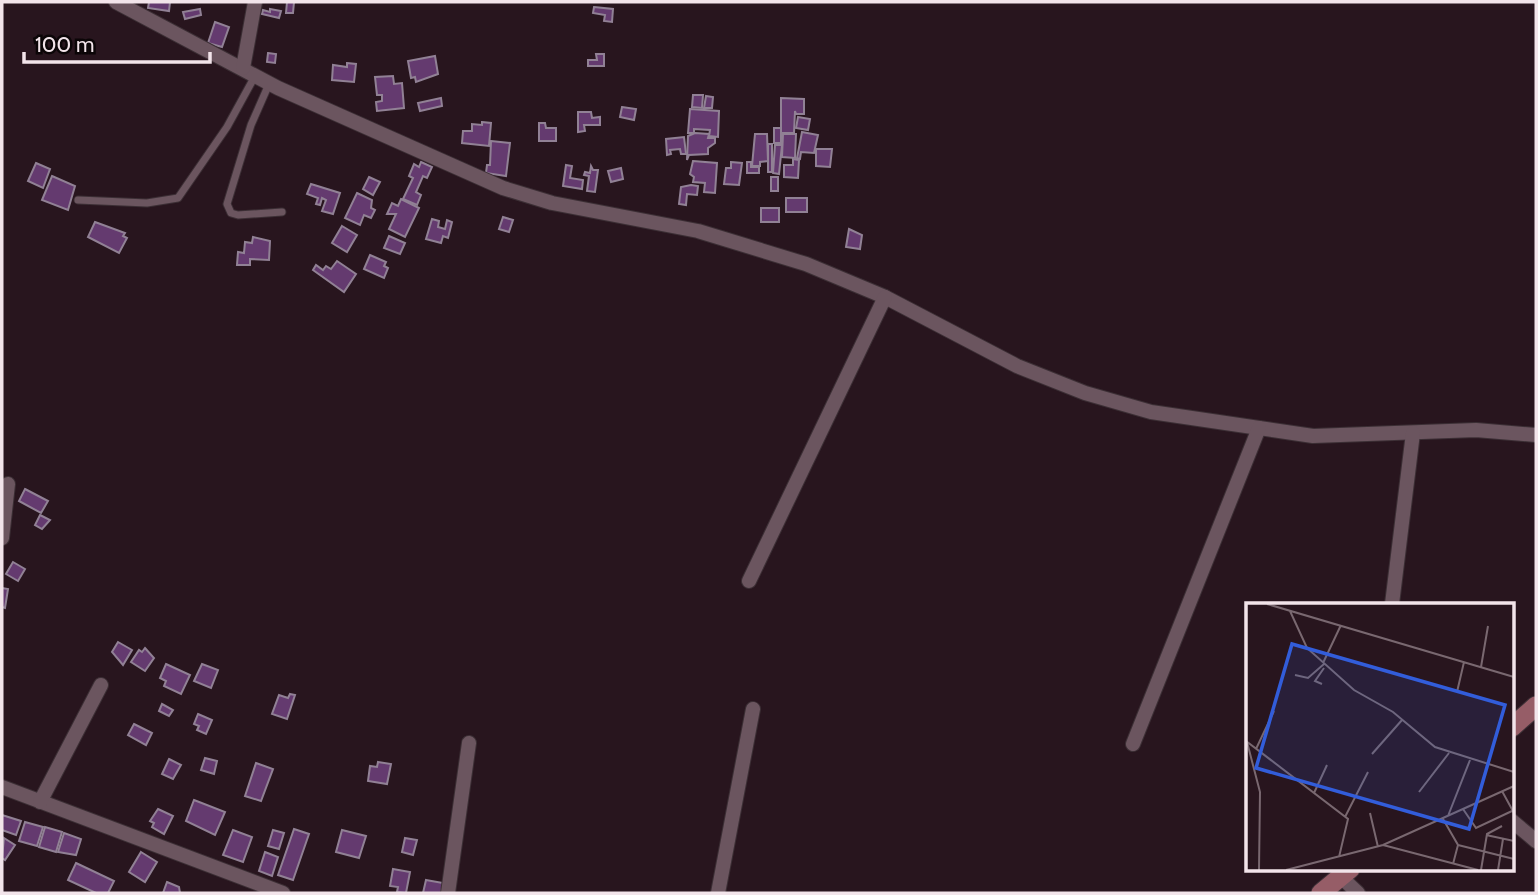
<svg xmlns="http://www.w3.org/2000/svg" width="1538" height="895" font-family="Cabin,sans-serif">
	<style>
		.building { fill: #643a6f; stroke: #918195; stroke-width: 2 }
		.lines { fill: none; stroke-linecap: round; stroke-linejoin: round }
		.lane-casing { stroke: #3c2f35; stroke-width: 9 }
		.street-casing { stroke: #3c2f35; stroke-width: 16 }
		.secondary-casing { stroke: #3c2f35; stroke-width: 21 }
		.lane { stroke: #6b555f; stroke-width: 7 }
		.street { stroke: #6b555f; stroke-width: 14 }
		.secondary { stroke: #965d67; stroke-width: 19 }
		.inset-road { fill: none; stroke: #796870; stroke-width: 2 }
		.view { fill: #325dda; fill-opacity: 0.15; stroke: #325dda; stroke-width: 3.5 }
		.inset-edge { fill: none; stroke: #f2e4ea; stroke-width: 3.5 }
	</style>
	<rect width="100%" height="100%" fill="#28151e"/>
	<g class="building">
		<path d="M149,2H170L169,11L148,8Z"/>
		<path d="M287,2H294L293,13H286Z"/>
		<path d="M594,7L613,9L612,22L604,21L605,15L593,13Z"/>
		<path d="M200,9L201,15L185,19L183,12Z"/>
		<path d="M270,9L281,11L279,18L262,14L263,10L270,12Z"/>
		<path d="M215,22L229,27L222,47L208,43Z"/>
		<path d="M268,53L276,54L275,63L267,62Z"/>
		<path d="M596,54H604V66H588V60H597Z"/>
		<path d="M435,56L438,74L416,82L415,77L411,78L408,61Z"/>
		<path d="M347,63L356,64L354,82L332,80L333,65L347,67Z"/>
		<path d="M393,76L394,84L402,83L404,108L377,111L376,102L382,101V95H377L375,77Z"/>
		<path d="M693,95H703L702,108L692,107Z"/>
		<path d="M706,96L713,97L712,108H704Z"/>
		<path d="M441,98L442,106L420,111L418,103Z"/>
		<path d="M781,98L804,99V114H796L795,111L794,133H781Z"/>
		<path d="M622,107L636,109L634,120L620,117Z"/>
		<path d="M690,109L719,111L718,137L709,136L710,130L694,129V133H688Z"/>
		<path d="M578,112H591L592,118L600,117V125H584L585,131L578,132Z"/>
		<path d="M798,117L810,119L808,130L796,128Z"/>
		<path d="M482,122L491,123L489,146L462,143L463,131H472V124L482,125Z"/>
		<path d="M539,123H545L546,128H556V141H539Z"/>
		<rect x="774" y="128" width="7" height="15"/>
		<path d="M802,132L818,135L814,153L801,152L800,159L797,158Z"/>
		<path d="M695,133L709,134L708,138H715V143L708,148V154L689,155L687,160L688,136Z"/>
		<path d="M755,134H767L768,161L760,162V166H752Z"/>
		<path d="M783,134H796L795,158L782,157Z"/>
		<path d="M684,137L686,154H681L680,149L670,150L671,154L667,155L666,139Z"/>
		<path d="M491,141L510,143L506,176L486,173L487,165H490Z"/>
		<rect x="768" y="144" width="4" height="28"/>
		<path d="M775,145H782L779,174L773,173Z"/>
		<path d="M816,149H832L830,167L816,166Z"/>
		<path d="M793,159L799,160L798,178L784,177V165H793Z"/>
		<path d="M693,161L717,163L715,193L704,192L705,183L693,182L694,177L690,174Z"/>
		<path d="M421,162L432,167L427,178L423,176L416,192L421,195L417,205L403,199L413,178L409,176L414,164L419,167Z"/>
		<path d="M731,162L742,163L739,185L724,184L726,168H731Z"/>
		<path d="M747,162H751V167H759V173H747Z"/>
		<path d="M36,163L50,169L43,188L28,181Z"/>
		<path d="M566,165L572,166L570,178L583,180L582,189L563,186Z"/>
		<path d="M591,166L593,170H598L595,192L587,191L589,176L584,175L585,172L590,173Z"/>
		<path d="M621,168L623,179L611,182L608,171Z"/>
		<path d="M52,176L75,186L68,210L42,200Z"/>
		<path d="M369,177L380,182L373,195L363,189Z"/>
		<rect x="771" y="177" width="7" height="14"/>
		<path d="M311,184L340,193L333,214L322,211L326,200L322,198L320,205L316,204L318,198L307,194Z"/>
		<path d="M691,185L698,186L697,195L687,194L686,205L679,204L681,187Z"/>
		<path d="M357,193L372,200L371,208L375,210L371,218L364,215L360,225L345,218Z"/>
		<rect x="786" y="198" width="21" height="14"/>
		<path d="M401,199L419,208L405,237L389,229L396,214H387L392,203L398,206Z"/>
		<rect x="761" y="208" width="18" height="14"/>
		<path d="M503,217L513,220L509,232L499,229Z"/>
		<path d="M432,219L439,221L438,227L445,229L447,220L452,222L448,238L443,236L441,243L426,239Z"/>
		<path d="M95,222L125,233L123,236L127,238L119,253L88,237Z"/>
		<path d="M342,226L357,235L347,252L332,243Z"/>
		<path d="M849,229L862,235L860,249L846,247Z"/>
		<path d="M389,236L405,243L400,254L384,248Z"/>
		<path d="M253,237L270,241L269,260L250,259V265H237L238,252L244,253L245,242L252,243Z"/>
		<path d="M370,255L386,262L384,266L388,268L384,278L364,269Z"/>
		<path d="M337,261L356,274L344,292L313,270L316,265L323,270L326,266L331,269Z"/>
		<path d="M25,489L48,501L41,513L19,501Z"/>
		<path d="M40,515L50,520L42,529L35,525Z"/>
		<path d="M13,562L25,569L18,581L6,574Z"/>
		<path d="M2,588L8,589L5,608L2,607Z"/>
		<path d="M118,642L132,650L123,665L112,652Z"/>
		<path d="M145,648L154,658L145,671L131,662L139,650L142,652Z"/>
		<path d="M166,664L190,675L181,694L164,686L166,681L160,678Z"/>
		<path d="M202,664L218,670L211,688L194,681Z"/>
		<path d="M290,694L295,695L287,719L272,714L279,695L288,698Z"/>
		<path d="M162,704L173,710L169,716L159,711Z"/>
		<path d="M198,714L212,720L206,734L197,730L199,726L194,724Z"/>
		<path d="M134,724L152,733L146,745L128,735Z"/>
		<path d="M205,758L217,761L214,774L201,770Z"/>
		<path d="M169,759L181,765L173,779L162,774Z"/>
		<path d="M378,762L391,764L387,784L368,781L370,766L377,767Z"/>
		<path d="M256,763L273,769L261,801L245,796Z"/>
		<path d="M194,800L225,812L215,835L186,821Z"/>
		<path d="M158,809L173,816L164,834L152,827L154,823L150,821Z"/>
		<path d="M2,815L21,821L16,835L2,830Z"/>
		<path d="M25,822L43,827L37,846L19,841Z"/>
		<path d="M45,827L62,832L56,852L39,847Z"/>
		<path d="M294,829L309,834L293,880L278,875Z"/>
		<path d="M233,830L252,837L243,862L223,855Z"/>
		<path d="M273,830L284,833L279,849L268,846Z"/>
		<path d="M342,830L366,836L359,858L336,852Z"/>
		<path d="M64,833L81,839L76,855L58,852Z"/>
		<path d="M4,838L15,845L5,860L2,858Z"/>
		<path d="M405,838L417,840L413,855L402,852Z"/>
		<path d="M141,852L157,862L145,882L129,872Z"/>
		<path d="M265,852L278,857L272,876L259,871Z"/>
		<path d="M76,863L114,881L108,893H96L68,880Z"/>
		<path d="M393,869L410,872L406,893L397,892L398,887L390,886Z"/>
		<path d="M426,880L443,883L441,893H423Z"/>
		<path d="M167,882L179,887L180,893H163Z"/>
	</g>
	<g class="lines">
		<g class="lane-casing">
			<g id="lane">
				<path d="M269,84L251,125L227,204L231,213L238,215L282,212"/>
				<path d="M78,200L147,203L178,198L227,127L255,76"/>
			</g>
		</g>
		<g class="street-casing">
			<g id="street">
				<path d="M116,2L278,88L503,188L552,203L698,231L806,264L885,297L1017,366L1085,393L1151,412L1313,436L1476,430L1536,435"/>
				<path d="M243,68L255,2"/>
				<path d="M2,538L8,484"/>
				<path d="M749,581L885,297"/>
				<path d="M1392,604L1413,433"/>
				<path d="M1133,744L1259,428"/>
				<path d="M2,787L283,893"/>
				<path d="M40,802L101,685"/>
				<path d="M1512,821L1536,841"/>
				<path d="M1341,877L1358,893"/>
				<path d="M448,893L469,743"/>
				<path d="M718,893L753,709"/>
			</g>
		</g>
		<g class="secondary-casing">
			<g id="secondary">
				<path d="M1512,727L1536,706"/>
				<path d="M1321,893L1350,869"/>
			</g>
		</g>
		<use href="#lane" class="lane"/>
		<use href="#street" class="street"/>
		<use href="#secondary" class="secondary"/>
	</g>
	<g transform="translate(1246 603)">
		<rect width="268" height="268" fill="#28151e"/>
		<path class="inset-road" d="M21,1L268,74M44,8L61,45L108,87L147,109L189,144L268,169M77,60L95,22M235,64L242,23M49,72L62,75L78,61M76,81L69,78L78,65M211,89L218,59M0,138L102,216L93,254M1,139L14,189L13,267M10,146L28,108M126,151L156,117M256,188L268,210M173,189L203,150M68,190L81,162M217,206L230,225L266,208M124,210L132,244M202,213L224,157M99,214L122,169M197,216L212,242L207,261M240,232L268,238M137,242L232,267M212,242L268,256M40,267L137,242L268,183M235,267L241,231L256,223M252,267L257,236"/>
		<path class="view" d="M46,41L259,102L223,226L10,165Z"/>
		<rect width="268" height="268" class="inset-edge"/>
	</g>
	<rect width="1538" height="895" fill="none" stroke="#f2e4ea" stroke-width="7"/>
	<path d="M24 52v10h186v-10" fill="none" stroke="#f2e4ea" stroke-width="3.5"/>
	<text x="35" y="52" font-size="21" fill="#f2e4ea" stroke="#0b0507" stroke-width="5" paint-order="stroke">100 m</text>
</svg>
